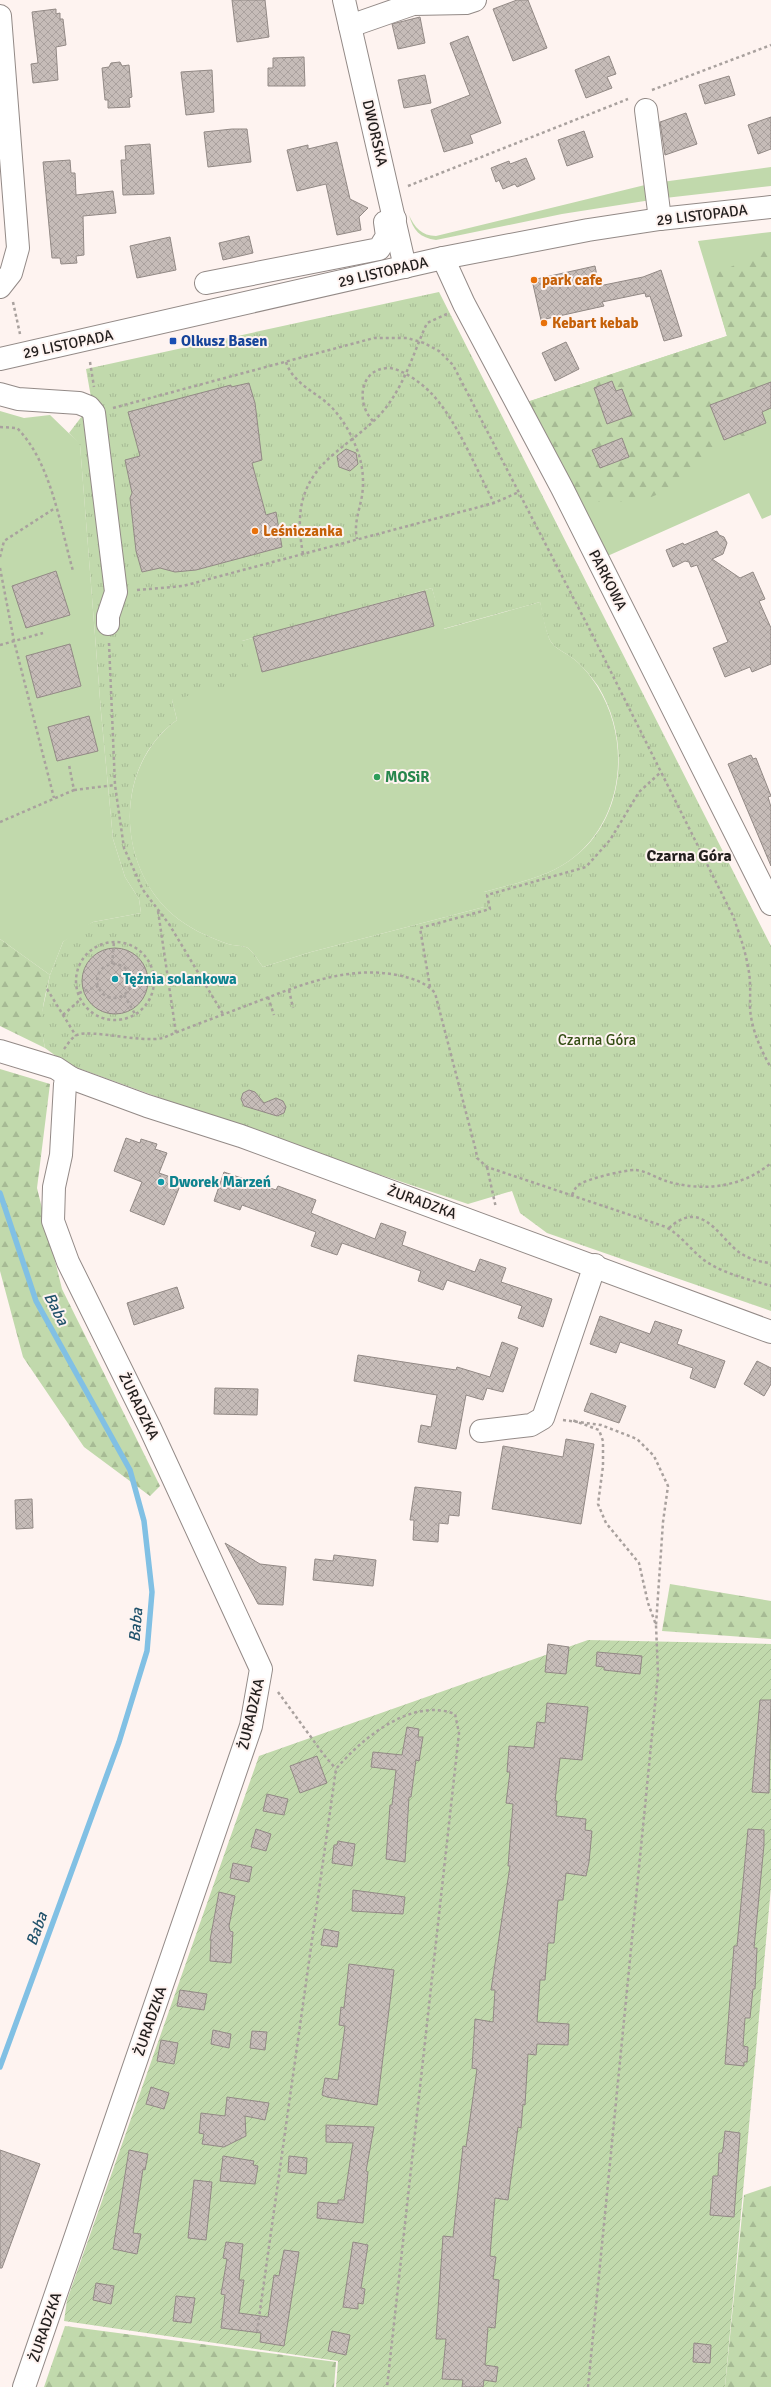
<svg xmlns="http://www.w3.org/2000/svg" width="771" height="2387" font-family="Signika,sans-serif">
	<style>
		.grass { fill: #c1d9ac }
		.forest { fill: url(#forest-firs) }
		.park { fill: url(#park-tufts); fill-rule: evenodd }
		.garden { fill: url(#garden-furrows) }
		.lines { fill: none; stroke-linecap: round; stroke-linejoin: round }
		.stream { stroke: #81c0e4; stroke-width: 5.5 }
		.building { fill: url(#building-cross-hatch); stroke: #928985 }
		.minor-casing { stroke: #938a87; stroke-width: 24 }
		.path { stroke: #a9a19e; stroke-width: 2.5; stroke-dasharray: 3 3; stroke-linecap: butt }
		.minor { stroke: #fff; stroke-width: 22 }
		.food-dot { fill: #e8710a; stroke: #fef3f0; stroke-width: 1.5 }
		.transit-dot { fill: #1a4fb4; stroke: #fef3f0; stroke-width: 1.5 }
		.leisure-dot { fill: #2e9e5b; stroke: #fef3f0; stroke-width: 1.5 }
		.culture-dot { fill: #0f9aa8; stroke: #fef3f0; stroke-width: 1.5 }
		.labels { text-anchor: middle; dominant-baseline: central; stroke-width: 4; stroke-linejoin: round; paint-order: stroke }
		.street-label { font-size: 15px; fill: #221e1d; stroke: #fef3f0 }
		.food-label { font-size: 15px; font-weight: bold; fill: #c56008; stroke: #fef3f0; text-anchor: start }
		.transit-label { font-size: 15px; font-weight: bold; fill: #164399; stroke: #fef3f0; text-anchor: start }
		.leisure-label { font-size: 15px; font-weight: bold; fill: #27864d; stroke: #fef3f0; text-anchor: start }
		.culture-label { font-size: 15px; font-weight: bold; fill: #0d838f; stroke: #fef3f0; text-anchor: start }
		.park-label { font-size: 15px; fill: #334d13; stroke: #fef3f0 }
		.neighbourhood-label { font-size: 16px; font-weight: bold; fill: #221e1d; stroke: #fef3f0 }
		.water-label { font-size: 16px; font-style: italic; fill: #21526b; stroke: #fef3f0 }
	</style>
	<defs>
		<pattern id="forest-firs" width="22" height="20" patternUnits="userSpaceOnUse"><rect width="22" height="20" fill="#c1d9ac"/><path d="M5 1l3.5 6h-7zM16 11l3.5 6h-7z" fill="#a6ba94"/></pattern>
		<pattern id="park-tufts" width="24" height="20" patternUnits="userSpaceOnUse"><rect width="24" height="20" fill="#c1d9ac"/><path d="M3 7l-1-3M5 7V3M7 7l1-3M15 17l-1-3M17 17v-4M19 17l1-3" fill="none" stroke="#a6ba94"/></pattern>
		<pattern id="garden-furrows" width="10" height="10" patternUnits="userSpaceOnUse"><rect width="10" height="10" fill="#c1d9ac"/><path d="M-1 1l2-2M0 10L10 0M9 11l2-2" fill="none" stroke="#a6ba94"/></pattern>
		<pattern id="building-cross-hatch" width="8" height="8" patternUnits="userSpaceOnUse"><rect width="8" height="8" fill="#c6bcb8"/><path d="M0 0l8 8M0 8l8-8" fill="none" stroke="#aaa19e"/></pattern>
	</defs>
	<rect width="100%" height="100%" fill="#fef3f0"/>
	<g class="grass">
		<path d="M771,167V186L665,198L662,182Z"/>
		<path d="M649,184L651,200L562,214L436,240C420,238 413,230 409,215C414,227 422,236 436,236Z"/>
		<path d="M771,232V515L762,519L749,493L603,558L524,403L727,336L698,241Z"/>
		<path d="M0,411L24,418L50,415L80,444L101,712L113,839L125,877L139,899L141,913L93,922L63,942L50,975L0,939Z"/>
		<path d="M432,588L444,629L540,602C543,612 546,636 552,643C556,649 566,653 571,657C582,665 590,675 597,686C632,741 624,822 569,861C545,878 512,884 484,892V907L311,952L263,967C259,962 254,953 248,948C243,945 233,946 228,944C208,937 188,928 172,914C116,864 114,766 177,720L172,700L242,641Z"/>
	</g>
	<g class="forest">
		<path d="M771,236V386L754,435L742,436L721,421L716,427L714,446L703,461L674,487L647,499L624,502H577L524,403L727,336L710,276C731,266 760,258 771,236Z"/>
		<path d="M0,939L50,975C43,1004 39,1019 45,1048L0,1026Z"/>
		<path d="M0,1069L50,1084L37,1188L62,1289L160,1486L150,1496L84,1447L23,1357L0,1271Z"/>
		<path d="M670,1584L771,1601V1639L662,1631Z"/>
		<path d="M771,2186V2387H725L744,2195Z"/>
		<path d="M65,2326L336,2362L334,2387H44Z"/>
	</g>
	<path class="park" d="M439,292L771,946V1311L547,1233L520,1213L512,1191L468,1204L273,1139L67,1064L45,1048L41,1028L42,1012L50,975L63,942L77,930L93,922L141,913L139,899L125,877L113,839L101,712L80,445L69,433L92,403L86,369ZM432,588L443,629L540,602C542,612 546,636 552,643C556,649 566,653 571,657C582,665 590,675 598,686C632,741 625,823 569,861C545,878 512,884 484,892V907L311,952L263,967C259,962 254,953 248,948C243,945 233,946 228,944C208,937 188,928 172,914C116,864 114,765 177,720L172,700L251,681L242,641Z"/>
	<path class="garden" d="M588,1640L771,1644V1887L725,2387H336L338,2361L64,2321L67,2300L259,1756Z"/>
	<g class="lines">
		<path class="stream" d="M0,1193L36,1301L130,1470L144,1521L152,1592L147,1651L119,1742L0,2067"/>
	</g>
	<g class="building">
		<path d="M232,0H265L269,37L237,42Z"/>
		<path d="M517,0H528L547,48L513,61L493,9Z"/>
		<path d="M56,9V14L60,13V19H63L66,45L56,47L58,80L33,83L31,64L38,63L32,12Z"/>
		<path d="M420,17L425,43L398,49L392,24Z"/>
		<path d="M468,36L501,123L470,135L473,143L444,152L431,110L470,95L450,43Z"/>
		<path d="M609,56L616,74L607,77L612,88L586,98L575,70Z"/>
		<path d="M304,57L305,86H268V68H273V58Z"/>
		<path d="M120,62L122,66L129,65L132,97L129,98L130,107L108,108V100H105L102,68L109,67L111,63Z"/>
		<path d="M212,70L214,112L186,115L181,72Z"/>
		<path d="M425,75L431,103L404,108L398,80Z"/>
		<path d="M729,76L735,95L705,104L699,85Z"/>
		<path d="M686,113L697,144L665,155L660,122Z"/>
		<path d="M771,117V149L758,154L748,125Z"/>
		<path d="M232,129H247L251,162L208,167L204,132Z"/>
		<path d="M584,131L593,157L567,166L558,140Z"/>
		<path d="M337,142L350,199L368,208L359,217L361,230L337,235L326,184L297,191L287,150L308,145V149Z"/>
		<path d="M150,144L154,194L123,195L121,160H126L125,146Z"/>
		<path d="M526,158L535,179L517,187L515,184L503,189L499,180L496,182L491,168L509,161L510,164Z"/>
		<path d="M70,160L71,173H75L76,195L113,191L116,213L83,216L84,255L76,256L77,263L61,264L60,258H52L43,162Z"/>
		<path d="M249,236L253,253L223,260L219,243Z"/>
		<path d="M170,237L176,270L137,278L130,246Z"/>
		<path d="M595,266L599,286L643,277L661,270L682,336L664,341L650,296L646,297L645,293L602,302L604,306L541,320L532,280Z"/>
		<path d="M566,342L579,369L555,381L542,353Z"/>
		<path d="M612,381L616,391L622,389L632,415L607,424L594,388Z"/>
		<path d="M771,382V408L762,412L766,423L724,440L710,405Z"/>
		<path d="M249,383L255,403L262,460L252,463L266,515L276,512L282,547L196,570L175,572L160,568L142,572L136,551L130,498L132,493L125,460L140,456L128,412L231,385V387Z"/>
		<path d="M622,438L629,457L600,468L592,450Z"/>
		<path d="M346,449L356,453L358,464L350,471L339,467L337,456Z"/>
		<path d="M717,531L719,535L724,537L727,543L723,554L712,559L740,578L753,572L765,599L759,601L771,628V664L752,672L750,667L725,677L713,648L728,642L697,565L691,567L689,562L685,561L673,567L666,550L683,543L684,545Z"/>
		<path d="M56,571L70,615L26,628L12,586Z"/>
		<path d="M425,591L434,626L262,672L253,637Z"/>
		<path d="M70,644L81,686L37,698L26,656Z"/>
		<path d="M89,716L98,751L57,761L48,727Z"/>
		<path d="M751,755L753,759L756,758L771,796L768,797L771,807V866L728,764Z"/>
		<circle cx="115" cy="981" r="33"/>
		<path d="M249,1090L255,1092L264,1103L276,1098L283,1101L286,1107L284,1113L277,1116L244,1106L241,1099L243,1093Z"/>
		<path d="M126,1138L140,1143L141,1139L157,1144L155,1149L167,1153L159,1173L182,1181L164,1225L130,1211L142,1182L114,1171Z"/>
		<path d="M224,1172L276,1190L278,1186L316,1200L311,1213L375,1239L381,1223L406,1232L402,1245L475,1272L480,1259L506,1268L501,1282L552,1299L543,1327L518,1318L522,1306L447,1280L443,1290L418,1281L421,1271L342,1243L337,1255L311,1246L316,1232L242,1205L240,1210L214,1201Z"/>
		<path d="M177,1287L184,1308L134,1325L127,1303Z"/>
		<path d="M600,1316L650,1334L655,1321L682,1330L677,1344L725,1361L715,1388L690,1378L693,1368L620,1342L616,1353L590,1344Z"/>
		<path d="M502,1342L518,1348L503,1392L487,1388L483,1400L466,1395L456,1449L418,1442L421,1425L431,1427L437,1395L354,1381L358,1355L456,1370L457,1367L490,1377Z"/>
		<path d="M757,1361L771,1368V1384L764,1396L744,1384Z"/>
		<path d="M215,1388L258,1389L257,1415L214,1414Z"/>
		<path d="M591,1393L626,1406L619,1423L584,1411Z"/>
		<path d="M566,1439L594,1444L581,1524L492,1509L503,1446L563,1457Z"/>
		<path d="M415,1487L461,1492L459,1516L449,1515L448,1524L439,1523L438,1542L413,1540L414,1520H410Z"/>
		<path d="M32,1499L33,1528L16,1529L15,1500Z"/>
		<path d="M225,1543L260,1564L286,1567L283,1605L258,1604Z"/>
		<path d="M334,1555L376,1560L373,1586L313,1580L315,1559L333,1561Z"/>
		<path d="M548,1644L569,1647L566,1674L545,1672Z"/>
		<path d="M597,1652L642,1656L640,1674L604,1670V1667L596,1666Z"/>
		<path d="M760,1700H771L769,1793L752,1792Z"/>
		<path d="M547,1703L588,1707L582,1760L560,1758L555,1801H557L556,1816L586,1819L585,1830L592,1831L589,1862L586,1876L566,1873L563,1900H558L554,1943H548L545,1980H540L537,2022L569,2024L568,2045L537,2044L536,2055L528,2054L525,2105L523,2104L521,2128L518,2127L508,2200L495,2198L493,2219L490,2256L496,2257L493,2279L499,2280L495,2328L488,2327L485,2365L498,2367L496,2382L484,2380L483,2387H462L463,2380L442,2379L446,2339H436L443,2236L453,2237L463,2146L466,2147L477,2069L472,2068L475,2019L493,2022L495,1990H491L510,1866H508L513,1804L506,1803L510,1772H507L509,1746L534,1748L537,1722L545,1723Z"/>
		<path d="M407,1727L419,1729L418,1737H423L419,1761L416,1760L411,1797H409L405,1862L386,1859L390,1805H392L396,1770L371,1767L373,1752L402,1755Z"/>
		<path d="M317,1756L327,1783L300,1793L290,1766Z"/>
		<path d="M267,1794L288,1799L284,1815L263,1811Z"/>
		<path d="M256,1829L271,1834L266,1851L251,1847Z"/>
		<path d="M748,1829L764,1830V1845L754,1948H757L755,1989H753L750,2018H745L743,2046L748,2047L747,2062H744V2066L725,2064L734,1946H737Z"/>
		<path d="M338,1841L355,1844L352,1866L332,1863L334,1845H337Z"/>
		<path d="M233,1863L252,1867L249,1882L230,1878Z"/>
		<path d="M353,1890L405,1897L403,1914L352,1911Z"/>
		<path d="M219,1892L235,1896L229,1926L230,1931L233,1932L231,1963L210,1961L211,1940H210Z"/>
		<path d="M324,1929L339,1932L337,1947L321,1945Z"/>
		<path d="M349,1964L394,1970L377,2105L327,2097L322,2095L325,2078L338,2080L345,2026L339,2025L341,2007L344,2008Z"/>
		<path d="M180,1990L207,1994L204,2010L177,2006Z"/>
		<path d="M213,2030L231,2034L229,2048L211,2044Z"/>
		<path d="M252,2031L267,2032L265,2050L250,2048Z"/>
		<path d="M161,2040L178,2043L174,2064L157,2061Z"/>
		<path d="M151,2087L169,2093L164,2109L146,2104Z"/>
		<path d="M227,2097L269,2103L265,2120L245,2116L246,2136L224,2147L202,2144L204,2134L199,2133L201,2113L225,2116Z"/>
		<path d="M326,2125L374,2127L366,2171L368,2172L363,2223L317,2218L318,2202L338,2204V2200H344L353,2143L326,2142Z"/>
		<path d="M725,2131L740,2133L734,2217L710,2215L713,2176H718L719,2153H722L723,2149Z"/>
		<path d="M0,2150L40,2164L2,2268H0Z"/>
		<path d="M129,2150L148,2154L145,2170L143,2169L133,2233L141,2234L137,2254L113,2249Z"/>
		<path d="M223,2156L254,2161L253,2165L258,2166L255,2184L220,2181Z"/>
		<path d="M289,2156L307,2158L306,2174L288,2172Z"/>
		<path d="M194,2180L212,2182L206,2240L188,2238Z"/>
		<path d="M226,2242L243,2244L239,2280H244L239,2313L268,2317L274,2275L279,2276L284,2250L299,2252L284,2346L260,2342L261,2333L221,2328L225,2295L221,2294L227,2259L223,2258Z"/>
		<path d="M353,2242L368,2245L361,2288L365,2289L363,2304L358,2303V2309L343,2307Z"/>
		<path d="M96,2283L114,2286L111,2304L93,2300Z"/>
		<path d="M176,2296L195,2298L191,2323L173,2321Z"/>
		<path d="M332,2331L350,2335L346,2355L328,2351Z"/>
		<path d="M694,2343L711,2345L710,2363L693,2362Z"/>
	</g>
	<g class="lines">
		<g class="minor-casing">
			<g id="minor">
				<path d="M344,0L405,267"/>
				<path d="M0,16L18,248L11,273L0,287"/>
				<path d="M350,26L413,4L466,3L475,0"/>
				<path d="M646,110L660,219"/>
				<path d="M443,258L464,304L562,488L771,904"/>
				<path d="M206,283L379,249L387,236L385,222L395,219"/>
				<path d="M0,359L443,258L588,230L660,219L771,207"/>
				<path d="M0,394L18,399L79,403L89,407L94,413L116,592L108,616V624"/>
				<path d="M0,1051L56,1068L71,1078L147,1106L241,1136L771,1332"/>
				<path d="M481,1431L531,1425L543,1418L595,1265"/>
				<path d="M24,2387L251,1726L261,1669L150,1428L68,1262L53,1221L54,1187L61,1155L65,1084L71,1078"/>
			</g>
		</g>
		<g class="path">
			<path d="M652,90L771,45"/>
			<path d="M408,186L628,99"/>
			<path d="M13,302L20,334"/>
			<path d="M90,362L94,387"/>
			<path d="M286,362C292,381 311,390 326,402C339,413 350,431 356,447C363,464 365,483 361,501C358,514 354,526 357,539"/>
			<path d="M113,408L374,338H407L424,343L439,351L453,365L592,634L733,916C739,933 745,949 748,967C751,980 750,993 750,1007C751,1029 761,1050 771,1068"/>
			<path d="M373,421C356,404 359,369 388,368C401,368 421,383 430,392C456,418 476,469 494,503"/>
			<path d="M0,427L17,428C51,462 60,525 73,571"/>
			<path d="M303,554C295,511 301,481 335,453C351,439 370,427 384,410C405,384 413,354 427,323L447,314"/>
			<path d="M0,557L4,541L55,508"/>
			<path d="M0,568L14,641L54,798"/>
			<path d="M137,590L183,586L494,503L519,492"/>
			<path d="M109,643L115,785L124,848L143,890L169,924L223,1014"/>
			<path d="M0,645L43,633"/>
			<path d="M74,790L115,785"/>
			<path d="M0,822L74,790L69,765"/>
			<path d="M158,911L176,1033"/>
			<circle cx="115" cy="981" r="39"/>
			<path d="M112,964L114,942"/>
			<circle cx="114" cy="981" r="17"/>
			<path d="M430,987L420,928L490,909L487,895L586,867L610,840L639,792L661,772"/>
			<path d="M47,989L76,1036"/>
			<path d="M289,990L293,1008"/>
			<path d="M79,993L98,986"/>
			<path d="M124,995L135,1014"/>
			<path d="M268,997L274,1015"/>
			<path d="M63,1015L81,999"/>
			<path d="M64,1049C68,1044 71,1038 77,1035C91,1029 141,1043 163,1038C191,1026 220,1016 248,1005C296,987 345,965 397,975C412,978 425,982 435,993L476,1151L477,1158L487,1167L666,1227C684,1237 693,1254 710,1264C728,1275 752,1280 771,1286"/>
			<path d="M487,1167L496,1208"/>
			<path d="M572,1195C574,1191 575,1188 578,1185C587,1179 624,1170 635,1170C644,1170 657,1178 666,1181C701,1192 742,1188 771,1163"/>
			<path d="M669,1228C699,1201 715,1230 734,1248C745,1258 758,1262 771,1263"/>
			<path d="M563,1420L601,1425L637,1439L654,1456L668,1486L663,1522L656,1625L648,1603L639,1563L606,1523L598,1504L603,1466V1441L599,1430L572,1420"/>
			<path d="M278,1692L324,1755L336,1769"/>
			<path d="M257,2332L336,1769C362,1738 412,1697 455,1714L459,1733L387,2387"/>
			<path d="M588,2387L658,1674L656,1625"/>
		</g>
		<use href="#minor" class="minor"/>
	</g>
	<g class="food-dot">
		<circle cx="534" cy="280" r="4"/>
		<circle cx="544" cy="323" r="4"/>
		<circle cx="255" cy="531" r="4"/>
	</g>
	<rect class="transit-dot" x="169" y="337" width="8" height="8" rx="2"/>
	<circle class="leisure-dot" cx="377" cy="777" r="4"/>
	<g class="culture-dot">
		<circle cx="115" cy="979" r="4"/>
		<circle cx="161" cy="1182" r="4"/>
	</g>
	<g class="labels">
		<g class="street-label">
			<text transform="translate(375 133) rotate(77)">DWORSKA</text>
			<text transform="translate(702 215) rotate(-7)">29 LISTOPADA</text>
			<text transform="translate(383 272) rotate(-13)">29 LISTOPADA</text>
			<text transform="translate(68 344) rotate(-12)">29 LISTOPADA</text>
			<text transform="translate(608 580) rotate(63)">PARKOWA</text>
			<text transform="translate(422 1202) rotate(20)">ŻURADZKA</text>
			<text transform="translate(139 1406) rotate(64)">ŻURADZKA</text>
			<text transform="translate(251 1714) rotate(-77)">ŻURADZKA</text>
			<text transform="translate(150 2021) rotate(-71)">ŻURADZKA</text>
			<text transform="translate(45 2327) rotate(-71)">ŻURADZKA</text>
		</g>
		<g class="food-label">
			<text x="542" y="280">park cafe</text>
			<text x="552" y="323">Kebart kebab</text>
			<text x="263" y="531">Leśniczanka</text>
		</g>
		<g class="transit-label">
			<text x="181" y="341">Olkusz Basen</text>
		</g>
		<g class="leisure-label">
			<text x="385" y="777">MOSiR</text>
		</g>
		<g class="culture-label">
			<text x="123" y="979">Tężnia solankowa</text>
			<text x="169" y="1182">Dworek Marzeń</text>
		</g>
		<g class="park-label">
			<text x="597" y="1040">Czarna Góra</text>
		</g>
		<g class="neighbourhood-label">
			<text x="689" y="856">Czarna Góra</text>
		</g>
		<g class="water-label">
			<text transform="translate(56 1309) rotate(63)">Baba</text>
			<text transform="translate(136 1625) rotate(-85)">Baba</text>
			<text transform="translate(37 1929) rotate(-70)">Baba</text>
		</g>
	</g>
</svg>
